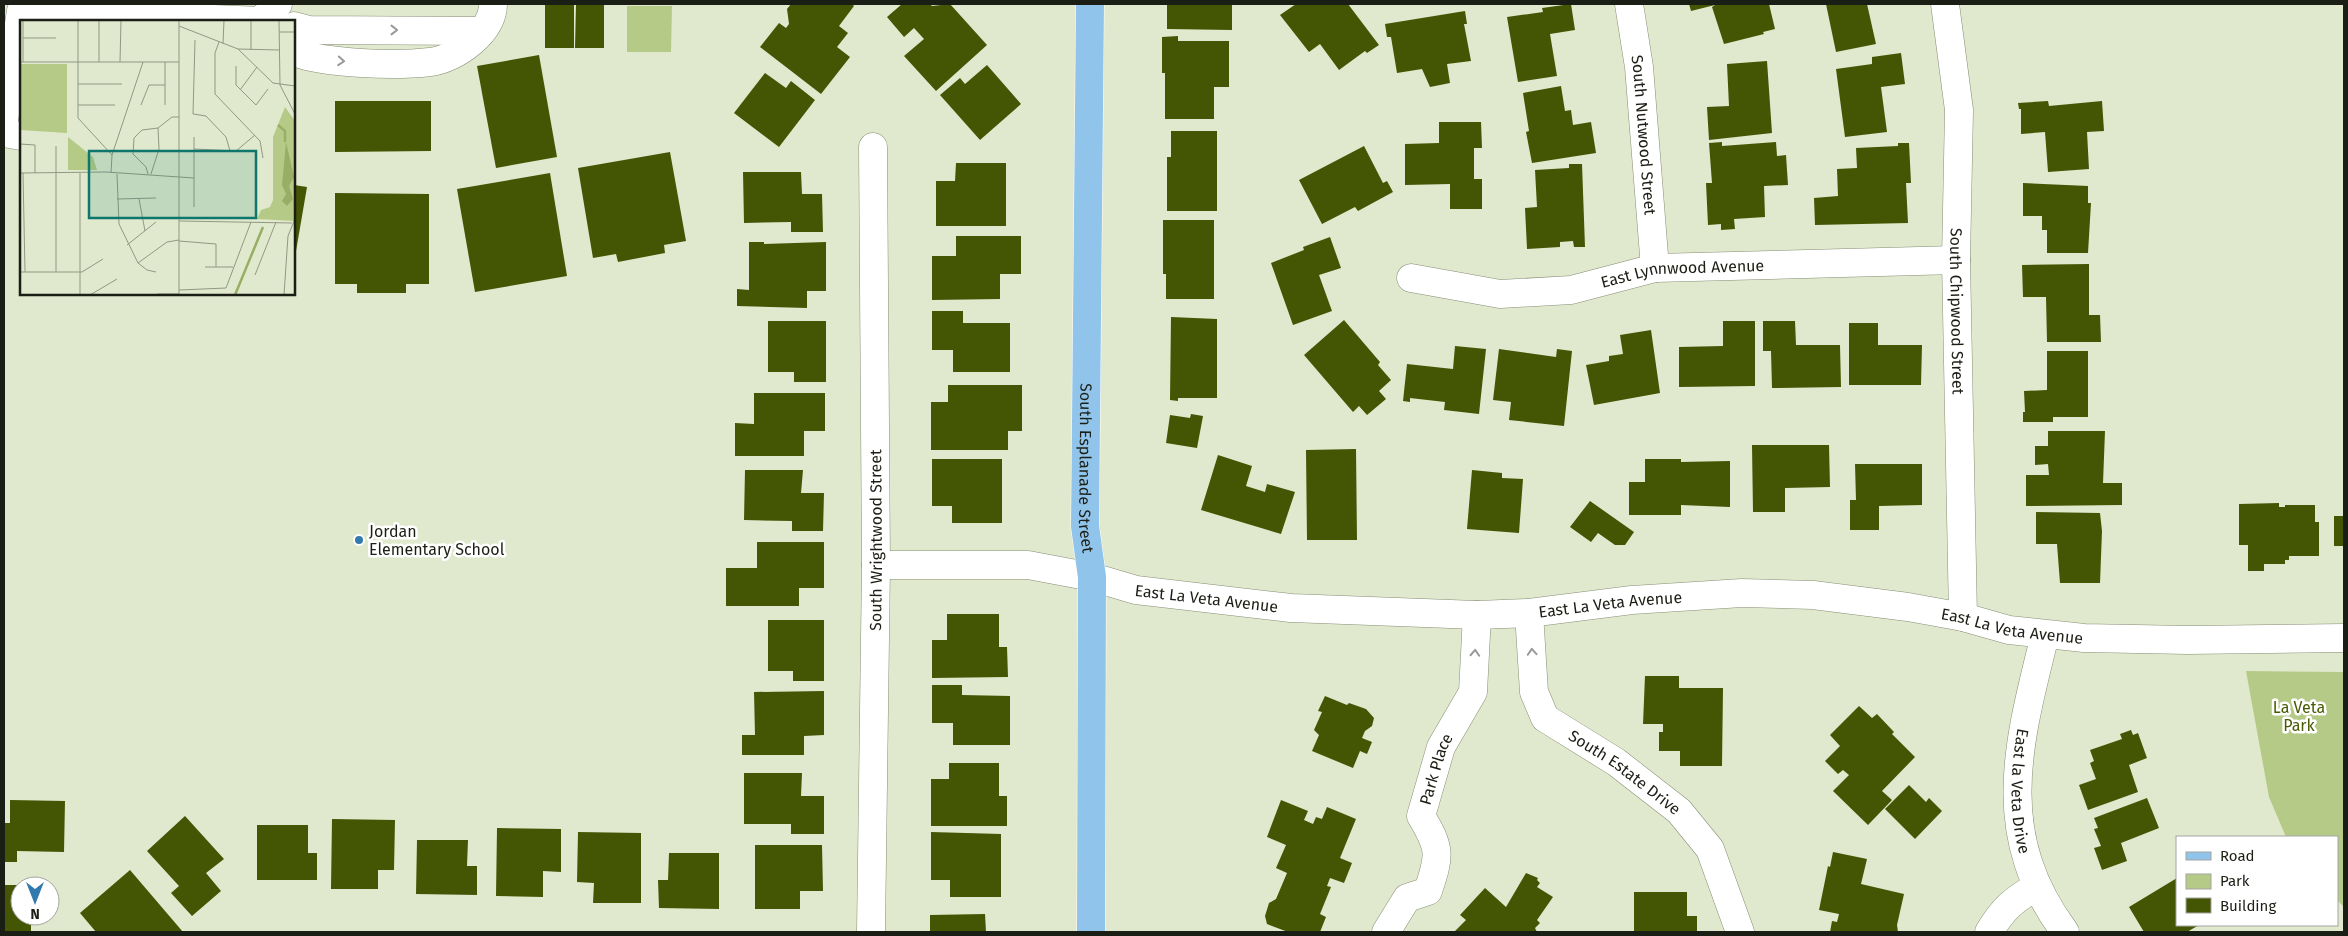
<svg xmlns="http://www.w3.org/2000/svg" width="2348" height="936" font-family="'Fira Sans',sans-serif">
	<style>
		.green { fill: #b6ca88 }
		.building { fill: #445504 }
		.lines { fill: none; stroke-linecap: round; stroke-linejoin: round }
		.minor-casing { stroke: #868e75; stroke-width: 29 }
		.major-casing { stroke: #fff; stroke-width: 29 }
		.minor { stroke: #fff; stroke-width: 28 }
		.major { stroke: #90c4eb; stroke-width: 28 }
		.oneway { stroke: #989a95 }
		.poi-dot { fill: #3279ad; stroke: #fff; stroke-width: 2 }
		.labels { text-anchor: middle; dominant-baseline: central; stroke-width: 5; stroke-linejoin: round; paint-order: stroke }
		.street-label { font-size: 16px; fill: #1b1e14; stroke: #fff }
		.poi-label { font-size: 16px; fill: #1b1e14; stroke: #fff; text-anchor: start }
		.park-label { font-size: 16px; fill: #485a04; stroke: #fff }
		.inset-river { fill: none; stroke: #99ae65; stroke-width: 2.5 }
		.inset-road { fill: none; stroke: #919883; stroke-width: 1 }
		.view { fill: #0f766e; fill-opacity: 0.15; stroke: #0f766e; stroke-width: 2.5 }
		.inset-edge { fill: none; stroke: #1b1e14; stroke-width: 2.5 }
	</style>
	<rect width="100%" height="100%" fill="#e0e9cd"/>
	<g class="green">
		<path d="M627,6H672L671,52H627Z"/>
		<path d="M2246,671L2344,672V907L2337,900V837H2286L2269,797Z"/>
	</g>
	<g class="building">
		<rect x="545" y="4" width="29" height="44"/>
		<path d="M576,4H604V48H575Z"/>
		<path d="M791,4H852L854,6L839,26L848,33L837,47L850,57L821,94L760,47L779,23L786,28L789,24L787,9Z"/>
		<path d="M902,4H930L932,6L950,4L987,45L936,91L904,56L924,39L914,28L904,37L887,17Z"/>
		<path d="M1167,4H1232V30L1167,29Z"/>
		<path d="M1296,4H1348L1379,45L1367,53L1365,51L1339,70L1320,44L1309,52L1280,15Z"/>
		<path d="M1571,4L1575,30L1550,34L1557,76L1518,82L1507,17L1543,12L1542,8Z"/>
		<path d="M1689,4H1769L1775,29L1763,32L1764,34L1724,44L1712,7L1715,5L1691,11Z"/>
		<path d="M1826,4H1867L1876,44L1836,52Z"/>
		<path d="M1465,11L1467,24H1464L1471,61L1447,64L1450,83L1430,87L1422,69L1397,73L1391,37H1387L1385,24Z"/>
		<path d="M1178,36V41H1229V87H1214V119H1165V73H1162V37Z"/>
		<path d="M1901,53L1905,84L1881,87L1887,132L1845,137L1836,69L1872,64V57Z"/>
		<path d="M539,55L557,157L496,168L477,66Z"/>
		<path d="M1767,61L1772,133L1709,140L1707,107L1729,106L1727,64Z"/>
		<path d="M987,65L1021,104L980,140L940,95L960,78L965,84Z"/>
		<path d="M765,73L786,88L791,81L815,100L779,147L734,113Z"/>
		<path d="M1561,86L1565,111L1571,110L1573,125L1591,122L1596,153L1532,163L1526,132L1529,131L1523,93Z"/>
		<path d="M335,101H431V151L335,152Z"/>
		<path d="M2048,101L2049,106L2102,101L2104,131L2087,132L2089,169L2048,172L2045,132L2021,134V109H2019L2018,103Z"/>
		<path d="M1439,122H1481L1482,148H1474V179H1482V209H1450V184L1405,185V144L1439,143Z"/>
		<path d="M1171,131H1217V211H1167V157H1171Z"/>
		<path d="M1722,142V146L1776,142L1777,156L1786,155L1788,185L1764,186L1765,217L1734,219L1735,229L1721,230V224L1708,225L1706,183H1712L1709,143Z"/>
		<path d="M1898,143H1909L1911,183H1906L1908,223L1815,225L1814,198L1838,196L1837,169L1857,168L1856,148L1898,146Z"/>
		<path d="M1364,146L1383,183L1387,181L1393,192L1358,211L1355,207L1322,224L1299,180Z"/>
		<path d="M670,152L686,241L664,245L665,253L618,262L616,254L593,258L578,168Z"/>
		<path d="M956,163H1006V226H936V181H955Z"/>
		<path d="M1569,164H1582L1585,247H1574L1573,241L1560,242V247L1527,249L1525,208L1537,207L1535,170L1569,168Z"/>
		<path d="M743,172H801L802,194H822L823,232H791V222L744,223Z"/>
		<path d="M550,173L567,276L475,292L457,189Z"/>
		<path d="M2023,183L2088,186V203H2091L2088,253H2047V230H2042V216H2023Z"/>
		<path d="M294,185L307,187L295,257H294Z"/>
		<path d="M335,193L429,194V284H406V293H357V284H335Z"/>
		<path d="M1163,220H1214V299H1166V274H1163Z"/>
		<path d="M956,236H1021V274H1000V299L932,300V256H956Z"/>
		<path d="M1330,237L1341,268L1319,275L1332,311L1293,325L1271,263L1304,250L1303,247Z"/>
		<path d="M749,242H764V244L826,242V291H807V308L737,306V289L749,290Z"/>
		<path d="M2089,264V315H2100L2101,342H2047L2046,297H2023L2022,265Z"/>
		<path d="M932,311H963V323H1010V372H953V350H932Z"/>
		<path d="M1171,317L1217,319V398H1178V401L1170,400Z"/>
		<path d="M1344,320L1380,362L1378,365L1391,380L1379,391L1386,399L1367,415L1359,406L1353,412L1304,355Z"/>
		<path d="M768,321H826V382H794V372H768Z"/>
		<path d="M1723,321H1755V386L1679,387V347L1723,346Z"/>
		<path d="M1763,321H1795L1796,345H1840L1841,387L1772,388L1771,351H1763Z"/>
		<path d="M1849,323H1878V345H1922L1921,385H1849Z"/>
		<path d="M1651,330L1660,393L1594,405L1586,365L1609,361V356L1623,354L1620,335Z"/>
		<path d="M1455,346L1486,349L1479,414L1444,410L1445,402L1410,398V402L1403,401L1407,364L1453,369Z"/>
		<path d="M1499,349L1556,357L1557,349L1572,351L1564,426L1509,420L1511,402L1493,400Z"/>
		<path d="M2047,351H2088V417H2053V422H2023V412H2025L2024,391L2047,390Z"/>
		<path d="M948,385H1022V431H1008V450H931V402H948Z"/>
		<path d="M754,393H825V431H804V456H735V423L754,424Z"/>
		<path d="M1191,414L1203,416L1197,448L1166,443L1170,415L1190,418Z"/>
		<path d="M2048,431H2105L2103,483H2122V505L2026,506V475H2049L2048,464L2035,465V446H2048Z"/>
		<path d="M1752,445H1829L1830,487L1785,488V512H1753Z"/>
		<path d="M1356,449L1357,540H1307L1306,450Z"/>
		<path d="M1218,455L1252,466L1246,486L1265,492L1267,484L1295,492L1281,534L1201,510Z"/>
		<path d="M932,459H1002V523H952V506H932Z"/>
		<path d="M1645,459H1681V462L1730,461V507L1681,505V515H1629V482H1645Z"/>
		<path d="M1855,464H1922V505L1879,506V530H1850V500H1856Z"/>
		<path d="M745,470H803L801,493H824L823,531H792V521L744,520Z"/>
		<path d="M1472,470L1502,473V478L1523,479L1519,533L1467,529Z"/>
		<path d="M1590,501L1634,532L1625,545H1615L1598,533L1591,542L1570,527Z"/>
		<path d="M2279,503V507H2285V505H2315V522H2319V556H2289V560H2285V564H2264V571H2248V545H2239V504Z"/>
		<path d="M2036,512L2100,513L2102,531L2100,583H2060L2057,544H2036Z"/>
		<rect x="2334" y="516" width="10" height="30"/>
		<path d="M757,542H824V588H799V606H726V568H757Z"/>
		<path d="M947,614H999V647H1007L1008,677L932,678V640H947Z"/>
		<path d="M768,620H824V681H793V671H768Z"/>
		<path d="M1645,676H1679V688H1723L1722,766H1680V751H1659V732H1663V724H1643Z"/>
		<path d="M932,685H962V695L1010,696V745H953V723H932Z"/>
		<path d="M824,691V735L804,736V755H742V735H755L754,692Z"/>
		<path d="M1325,696L1347,705L1349,703L1366,709L1374,718L1372,726L1365,731L1362,738L1372,742L1367,754L1360,751L1353,768L1312,751L1319,735L1314,730L1322,712L1318,711Z"/>
		<path d="M1859,706L1872,718L1877,714L1894,732L1892,734L1915,757L1882,791L1892,800L1868,825L1833,791L1849,775L1843,770L1838,774L1825,761L1840,746L1830,735Z"/>
		<path d="M2131,730L2133,735L2138,733L2147,758L2129,765L2138,792L2088,810L2079,785L2096,779L2090,763L2094,761L2090,750L2122,739L2120,734Z"/>
		<path d="M949,763H999V796H1007V826H931V779H949Z"/>
		<path d="M744,773H802L801,796H824V834H791V824H744Z"/>
		<path d="M1909,785L1926,802L1929,798L1942,811L1915,839L1885,809Z"/>
		<path d="M2147,798L2159,828L2121,843L2127,861L2102,870L2094,848L2101,846L2094,829L2098,828L2094,818Z"/>
		<path d="M10,800L65,801L64,852L17,851V862H4V823H10Z"/>
		<path d="M1281,800L1308,811L1304,820L1313,824L1316,817L1322,819L1327,807L1356,819L1340,858L1352,863L1344,883L1330,878L1327,886L1331,887L1320,914L1326,917L1320,932H1288L1267,924L1265,916L1269,903L1276,899L1287,873L1276,868L1286,845L1267,837Z"/>
		<path d="M185,816L224,859L206,873L221,891L192,916L171,893L179,886L147,851Z"/>
		<path d="M332,819L395,820L394,870H378V889H331Z"/>
		<path d="M257,825H308V853H317V880H257Z"/>
		<path d="M497,828L561,829V872L543,871V897L496,896Z"/>
		<path d="M578,832L641,833V903H593L594,883L577,882Z"/>
		<path d="M931,832L1001,834V897H950V880H931Z"/>
		<path d="M417,840H468L467,866H477V895L416,894Z"/>
		<path d="M755,845H822L823,891H800V909H755Z"/>
		<path d="M1833,852L1867,859L1861,884L1904,894L1897,925L1898,932H1830L1832,921L1837,922L1839,914L1819,910L1828,866L1830,867Z"/>
		<path d="M669,853H719V909L659,908L658,880H668Z"/>
		<path d="M130,870L183,932H96L80,913Z"/>
		<path d="M1526,873L1538,878L1537,880L1540,883L1537,887L1553,897L1537,920L1540,923L1535,928L1537,932H1454L1466,920L1460,915L1485,888L1506,907Z"/>
		<path d="M2177,878V925H2199L2187,932H2144L2129,907Z"/>
		<path d="M4,885H20V916H31V932H4Z"/>
		<path d="M1634,892H1687V916H1697V932H1634Z"/>
		<path d="M985,914L986,932H930V915Z"/>
	</g>
	<g class="lines">
		<g class="minor-casing">
			<g id="minor">
				<path id="s1" d="M1629,4L1639,67L1655,268"/>
				<path id="s2" d="M1945,4L1959,110L1956,260L1963,617"/>
				<path d="M294,26L309,30L482,31"/>
				<path d="M294,52C327,64 395,66 430,62C456,59 493,32 493,4"/>
				<path d="M4,120L21,11L260,21L278,4"/>
				<path d="M4,133L21,136"/>
				<path id="s3" d="M1411,278L1500,294L1571,290L1655,268L1956,260"/>
				<path id="s4" d="M876,565H1028L1092,577L1136,590L1291,608L1477,615L1529,613L1632,600L1742,593L1813,595L1908,607L1963,617L2009,630L2084,638L2188,640L2344,638"/>
				<path id="s5" d="M1529,613L1534,692L1545,718L1616,762L1679,811L1710,849L1740,932"/>
				<path id="s6" d="M2045,635C2018,744 1992,834 2065,932"/>
				<path id="s7" d="M871,932L876,565L873,147"/>
				<path id="s8" d="M1386,932L1407,898L1428,891C1440,855 1441,849 1421,816L1441,747L1473,692L1477,615"/>
				<path d="M1989,932C2003,909 2013,900 2036,887"/>
			</g>
		</g>
		<g class="major-casing">
			<g id="major">
				<path id="s9" d="M1090,4L1085,526L1092,577L1091,932"/>
			</g>
		</g>
		<use href="#minor" class="minor"/>
		<use href="#major" class="major"/>
	</g>
	<defs><path id="oneway-chevron" d="M-2-3.5L2.5 0L-2 3.5" fill="none" stroke-width="1.6" stroke-linecap="round" stroke-linejoin="round" transform="scale(1.25)"/></defs>
	<g class="oneway">
		<use href="#oneway-chevron" transform="translate(394 30)"/>
		<use href="#oneway-chevron" transform="translate(341 61) rotate(4)"/>
		<use href="#oneway-chevron" transform="translate(1532 652) rotate(-94)"/>
		<use href="#oneway-chevron" transform="translate(1475 653) rotate(-87)"/>
	</g>
	<circle class="poi-dot" cx="359" cy="540" r="5"/>
	<g class="labels">
		<g class="street-label">
			<text stroke="none"><textPath href="#s1" startOffset="132">South Nutwood Street</textPath></text>
			<text stroke="none"><textPath href="#s3" startOffset="275">East Lynnwood Avenue</textPath></text>
			<text stroke="none"><textPath href="#s2" startOffset="308">South Chipwood Street</textPath></text>
			<text stroke="none"><textPath href="#s9" startOffset="464">South Esplanade Street</textPath></text>
			<text stroke="none"><textPath href="#s7" startOffset="392">South Wrightwood Street</textPath></text>
			<text stroke="none"><textPath href="#s4" startOffset="334">East La Veta Avenue</textPath></text>
			<text stroke="none"><textPath href="#s4" startOffset="739">East La Veta Avenue</textPath></text>
			<text stroke="none"><textPath href="#s4" startOffset="1144">East La Veta Avenue</textPath></text>
			<text stroke="none"><textPath href="#s8" startOffset="191">Park Place</textPath></text>
			<text stroke="none"><textPath href="#s5" startOffset="204">South Estate Drive</textPath></text>
			<text stroke="none"><textPath href="#s6" startOffset="159">East la Veta Drive</textPath></text>
		</g>
		<g class="poi-label">
			<text x="369" y="531">Jordan<tspan x="369" dy="18">Elementary School</tspan></text>
		</g>
		<g class="park-label">
			<text x="2299" y="707">La Veta<tspan x="2299" dy="18">Park</tspan></text>
		</g>
	</g>
	<g transform="translate(20 20)">
		<rect width="275" height="275" fill="#e0e9cd"/>
		<path d="M0,44H47V113L0,110ZM265,87L275,101V201L237,199L241,190L250,187L253,180V117ZM48,117L73,137L77,150H48Z" fill="#b6ca88"/>
		<path d="M266,122L274,157L269,166L273,179L267,186L262,181L266,174L262,165Z" fill="#99ae65"/>
		<path class="inset-river" d="M258,105L265,111V122M215,275L243,207"/>
		<path class="inset-road" d="M3,0V42M58,0V98L92,135L91,153M79,0V42M259,0L260,65L275,94M159,6L218,29L253,63L275,66M259,12H275M3,18H36M175,20L173,94L186,96L206,117L210,131M199,22L195,33V74L240,121L243,138M203,24L204,0M218,29L259,30M231,30V0M0,42H159M100,42L101,0M216,46V65L236,85L248,69M58,64H102M220,70L237,47M58,85H95M121,85L129,65H145M145,85V42M0,124L15,125V153M36,126V252M174,129L216,131L235,115M92,135L123,42M0,153L86,152L174,158M3,153L5,252M97,154L99,204L118,243L127,250L136,252M128,154L126,147L113,134L114,118L122,110L138,108L152,97H159M131,154L139,129L138,108M97,179L136,178M119,179L125,211M174,187V117M159,201L272,203M159,221L196,224V247M107,225L136,202M118,243L147,222L159,220M185,247H213M0,252H62L83,239M235,255L256,202M159,270L206,268L231,202M137,274H159M60,275V153M70,275L97,259M159,275V0M264,275L268,216L275,199"/>
		<path class="view" d="M69,131H236V198H69Z"/>
		<rect width="275" height="275" class="inset-edge"/>
	</g>
	<rect width="2348" height="936" fill="none" stroke="#1b1e14" stroke-width="10"/>
	<rect x="2176" y="836" width="162" height="90" fill="#ffffff" stroke="#a4a5a1"/>
	<rect x="2186" y="852" width="25" height="8" fill="#90c4eb" stroke="#a4a5a1"/>
	<text x="2220" y="861" font-size="15" fill="#1b1e14">Road</text>
	<rect x="2186" y="874" width="25" height="15" fill="#b6ca88" stroke="#a4a5a1"/>
	<text x="2220" y="886" font-size="15" fill="#1b1e14">Park</text>
	<rect x="2186" y="898" width="25" height="15" fill="#445504" stroke="#a4a5a1"/>
	<text x="2220" y="911" font-size="15" fill="#1b1e14">Building</text>
	<g transform="translate(35 901) rotate(180)"><circle r="24" fill="#ffffff" stroke="#a4a5a1"/>
	<path d="M0-4L9 19L0 12L-9 19Z" fill="#3279ad"/>
	<text y="-8" font-size="14" font-weight="bold" text-anchor="middle" fill="#1b1e14">N</text>
	</g>
</svg>
